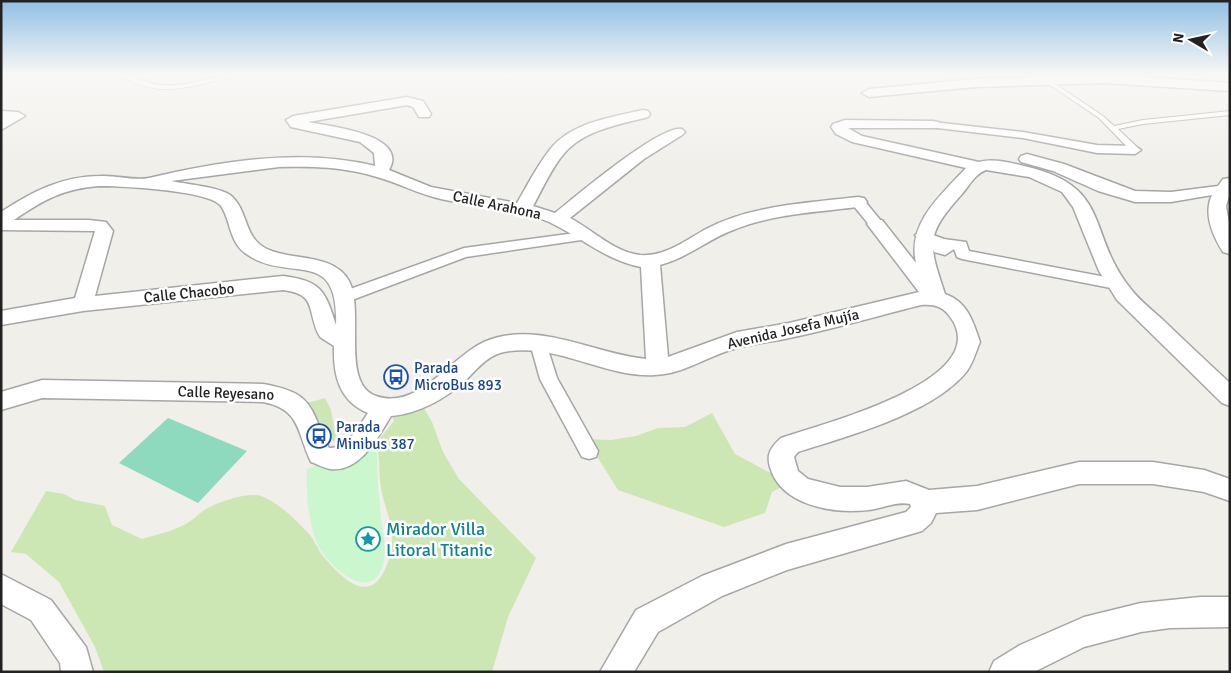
<svg xmlns="http://www.w3.org/2000/svg" width="1231" height="673" font-family="Signika,sans-serif">
	<style>
		.grass { fill: #cce7b4 }
		.park { fill: #cbf7cf }
		.pitch { fill: #8edabe }
		.lines { fill: none; stroke-linecap: round; stroke-linejoin: round }
		.service-casing { stroke: #a6a6a6; stroke-width: 2 }
		.pedestrian-casing { stroke: #a6a6a6; stroke-width: 3 }
		.minor-casing { stroke: #a6a6a6; stroke-width: 3 }
		.service { fill: #fff; fill-rule: evenodd }
		.pedestrian { fill: #fff; fill-rule: evenodd }
		.minor { fill: #fff; fill-rule: evenodd }
		.labels { text-anchor: middle; dominant-baseline: central; stroke-width: 5; stroke-linejoin: round; paint-order: stroke }
		.street-label { font-size: 15px; fill: #222; stroke: #fff }
		.transit-label { font-size: 15px; fill: #164399; stroke: #fff; text-anchor: start }
		.near-culture-label { font-size: 18px; fill: #0d838f; stroke: #fff; text-anchor: start }
	</style>
	<rect width="100%" height="100%" fill="#f1efea"/>
	<g class="grass">
		<path d="M415,393L432,422L443,452L459,479L536,558L508,617L492,672H104L95,647L59,582L26,554L11,552L46,491L64,494L75,500L105,506L112,525L142,539C154,535 170,532 182,526C191,522 198,514 206,509C218,502 248,492 261,496C278,502 297,521 309,534C315,540 317,549 323,556C345,582 372,607 388,562C400,530 383,511 380,481C379,467 380,457 376,443L394,421L390,411Z"/>
		<path d="M325,398L331,410L337,442L333,441L307,403Z"/>
		<path d="M712,413L735,454L789,483L772,492L765,513L724,527L618,490L586,439L611,440L636,436L658,428L685,427Z"/>
	</g>
	<path class="park" d="M373,442L377,454C377,476 379,497 381,519C383,535 387,548 383,564C372,608 324,563 316,541C308,518 306,493 307,469Z"/>
	<path class="pitch" d="M168,418L247,451L198,503L119,463Z"/>
	<g class="lines">
		<g class="service-casing">
			<g id="service">
				<path d="M130,75C150,85 168,88 191,83C205,80 218,75 233,75C226,79 218,80 210,82C182,90 148,95 123,76Z"/>
				<path d="M1047,81H1051L1103,116L1114,126L1143,120L1230,111V115L1143,124L1118,129L1138,148L1139,150L1135,152H1132L1099,118L1047,83Z"/>
			</g>
		</g>
		<g class="pedestrian-casing">
			<g id="pedestrian">
				<path d="M933,122L1023,132L1097,145L1135,146L1141,150L1135,154L1097,153L1023,138L929,127L927,125Z"/>
				<path d="M858,198L863,199L881,221L883,224L881,227H871L853,205L851,202L853,199Z"/>
				<path d="M922,231L944,239L966,242L969,251L1116,279L1124,284L1116,289L962,259L957,257L954,249L945,255L934,252L931,243L917,238L915,235Z"/>
				<path d="M583,232L588,233L590,236L588,239L466,257L352,300H342L339,296L342,292L464,248Z"/>
				<path d="M538,337L544,339L546,343L557,378L598,451L596,457L589,459L582,457L540,379L530,343L532,339Z"/>
			</g>
		</g>
		<g class="minor-casing">
			<g id="minor">
				<path d="M1111,75L1230,83V91L1104,83L975,87L869,97L862,93L869,89L975,79Z"/>
				<path d="M407,97L423,101L431,114L429,117H419L413,107L407,105L308,122C327,126 410,134 389,170L431,187L517,203C528,184 538,164 552,147C574,122 612,117 643,110L648,111L650,114L648,117C618,125 582,130 562,156C550,171 542,190 533,206L555,213C575,197 661,124 682,129L685,132L682,135L644,159L570,218C593,230 614,252 640,255C665,257 686,240 706,229C751,205 808,203 858,197L864,198L867,202L864,206L858,207C817,212 772,214 733,230C707,240 687,258 660,265L668,357L737,332L789,323L919,292L867,224L870,220H882L916,263C907,223 941,195 966,168L852,142L836,134L831,127L833,124L845,120L933,121L938,122L940,125L938,128H848L862,136L979,162C994,158 1013,163 1028,167C1112,187 1087,234 1130,288C1139,300 1152,310 1163,320C1185,341 1207,362 1230,383V406L1222,403L1117,300L1099,271L1073,207L1062,192L1029,177L986,170C975,174 969,186 962,194C925,235 928,243 945,294C968,302 973,322 980,342C976,351 973,363 967,371C934,413 848,436 798,452L794,457L798,471L808,479L840,487H867L906,481L929,490L977,486L1079,462H1153L1204,470L1230,479V501L1204,492L1153,484H1079L977,510L936,513L931,523L922,531L787,570L722,596L658,632L634,672H600L636,610L702,576L786,544L906,512L911,507L910,504C895,501 882,509 868,510C834,514 781,506 770,467C766,454 771,447 781,438C818,425 995,381 951,318C943,306 934,304 921,305C877,316 833,329 789,338C772,342 754,343 737,348C709,355 685,374 655,375C604,378 557,342 504,352C488,355 476,370 465,381C445,399 418,414 391,416C378,437 360,473 330,469C324,468 317,464 311,462C297,433 301,409 263,402L42,398L1,410V392L42,380L263,384C314,393 309,406 329,448C347,449 359,426 368,413C339,401 333,375 334,346L320,337C306,313 319,294 283,290L83,311L1,325V311L75,298L95,231L1,230V212C32,192 62,176 100,176C115,175 135,181 149,178C223,161 300,148 375,166L374,153L360,142L291,127L286,120L293,116ZM279,167C312,166 345,167 377,177C399,183 418,194 441,199C476,207 517,208 549,222C581,237 605,260 641,267L646,359C593,354 537,319 484,342C452,356 418,411 376,396C340,383 365,311 349,281C334,253 292,261 267,249C243,238 249,210 230,195C219,187 185,184 171,181ZM98,186C119,186 210,190 221,206C231,221 229,241 245,253C288,285 339,244 336,325C325,290 321,281 283,276L95,296L113,231L106,222L89,220H14C43,200 63,189 98,186Z"/>
				<path d="M1,111L18,112L25,116L1,130Z"/>
				<path d="M1027,154L1064,164L1135,191L1171,192L1218,186L1223,179L1230,178V193L1226,206L1230,228V254L1223,252C1213,236 1203,214 1212,195L1171,202H1135L1098,191L1053,171L1021,162L1019,159L1021,156Z"/>
				<path d="M1,574L51,600L86,647L93,672H61L60,663L31,620L1,604Z"/>
				<path d="M1200,597H1230V627L1170,628L1141,632L1084,647L1034,672H989L994,661L1020,645L1084,617L1141,603Z"/>
			</g>
		</g>
		<use href="#service" class="service"/>
		<use href="#pedestrian" class="pedestrian"/>
		<use href="#minor" class="minor"/>
	</g>
	<linearGradient id="sky" x2="0" y2="1"><stop stop-color="#90bfe3"/><stop offset="0.44" stop-color="#f9f8f6"/><stop offset="1" stop-color="#f9f8f6" stop-opacity="0"/></linearGradient>
	<rect width="1231" height="170" fill="url(#sky)"/>
	<defs>
		<g id="bus-ring" transform="scale(1.25)"><circle r="9.5" fill="#fff" stroke="#1a4fb4" stroke-width="1.5"/><path d="M-5-6H5V4H4V6H2V4H-2V6H-4V4H-5ZM-3.5-4V0h7V-4ZM-3.5 1.2v1.5H-2V1.2ZM2 1.2v1.5H3.5V1.2Z" fill="#1a4fb4"/></g>
		<g id="sight-ring" transform="scale(1.25)"><circle r="9.5" fill="#fff" stroke="#0f9aa8" stroke-width="1.5"/><path d="M0-6L1.8-2.2L6-1.7L2.9 1.2L3.7 5.4L0 3.3L-3.7 5.4L-2.9 1.2L-6-1.7L-1.8-2.2Z" fill="#0f9aa8"/></g>
	</defs>
	<g fill-rule="evenodd">
		<use href="#bus-ring" x="396" y="377"/>
		<use href="#bus-ring" x="319" y="436"/>
		<use href="#sight-ring" x="368" y="539"/>
	</g>
	<g class="labels">
		<g class="street-label">
			<text transform="translate(497 205) rotate(12)">Calle Arahona</text>
			<text transform="translate(189 293) rotate(-6)">Calle Chacobo</text>
			<text transform="translate(793 329) rotate(-13)">Avenida Josefa Mujía</text>
			<text transform="translate(226 393) rotate(2)">Calle Reyesano</text>
		</g>
		<g class="transit-label">
			<text x="414" y="368">Parada<tspan x="414" dy="17">MicroBus 893</tspan></text>
			<text x="336" y="427">Parada<tspan x="336" dy="17">Minibus 387</tspan></text>
		</g>
		<g class="near-culture-label">
			<text x="386" y="529">Mirador Villa<tspan x="386" dy="21">Litoral Titanic</tspan></text>
		</g>
	</g>
	<rect width="1231" height="673" fill="none" stroke="#222222" stroke-width="5"/>
	<g transform="translate(1191 40) rotate(279)" stroke="#ffffff" stroke-width="4" paint-order="stroke">
	<path d="M0-4L9 19L0 12L-9 19Z" fill="#222222"/>
	<text y="-8" font-size="14" font-weight="bold" text-anchor="middle" fill="#222222">N</text>
	</g>
</svg>
